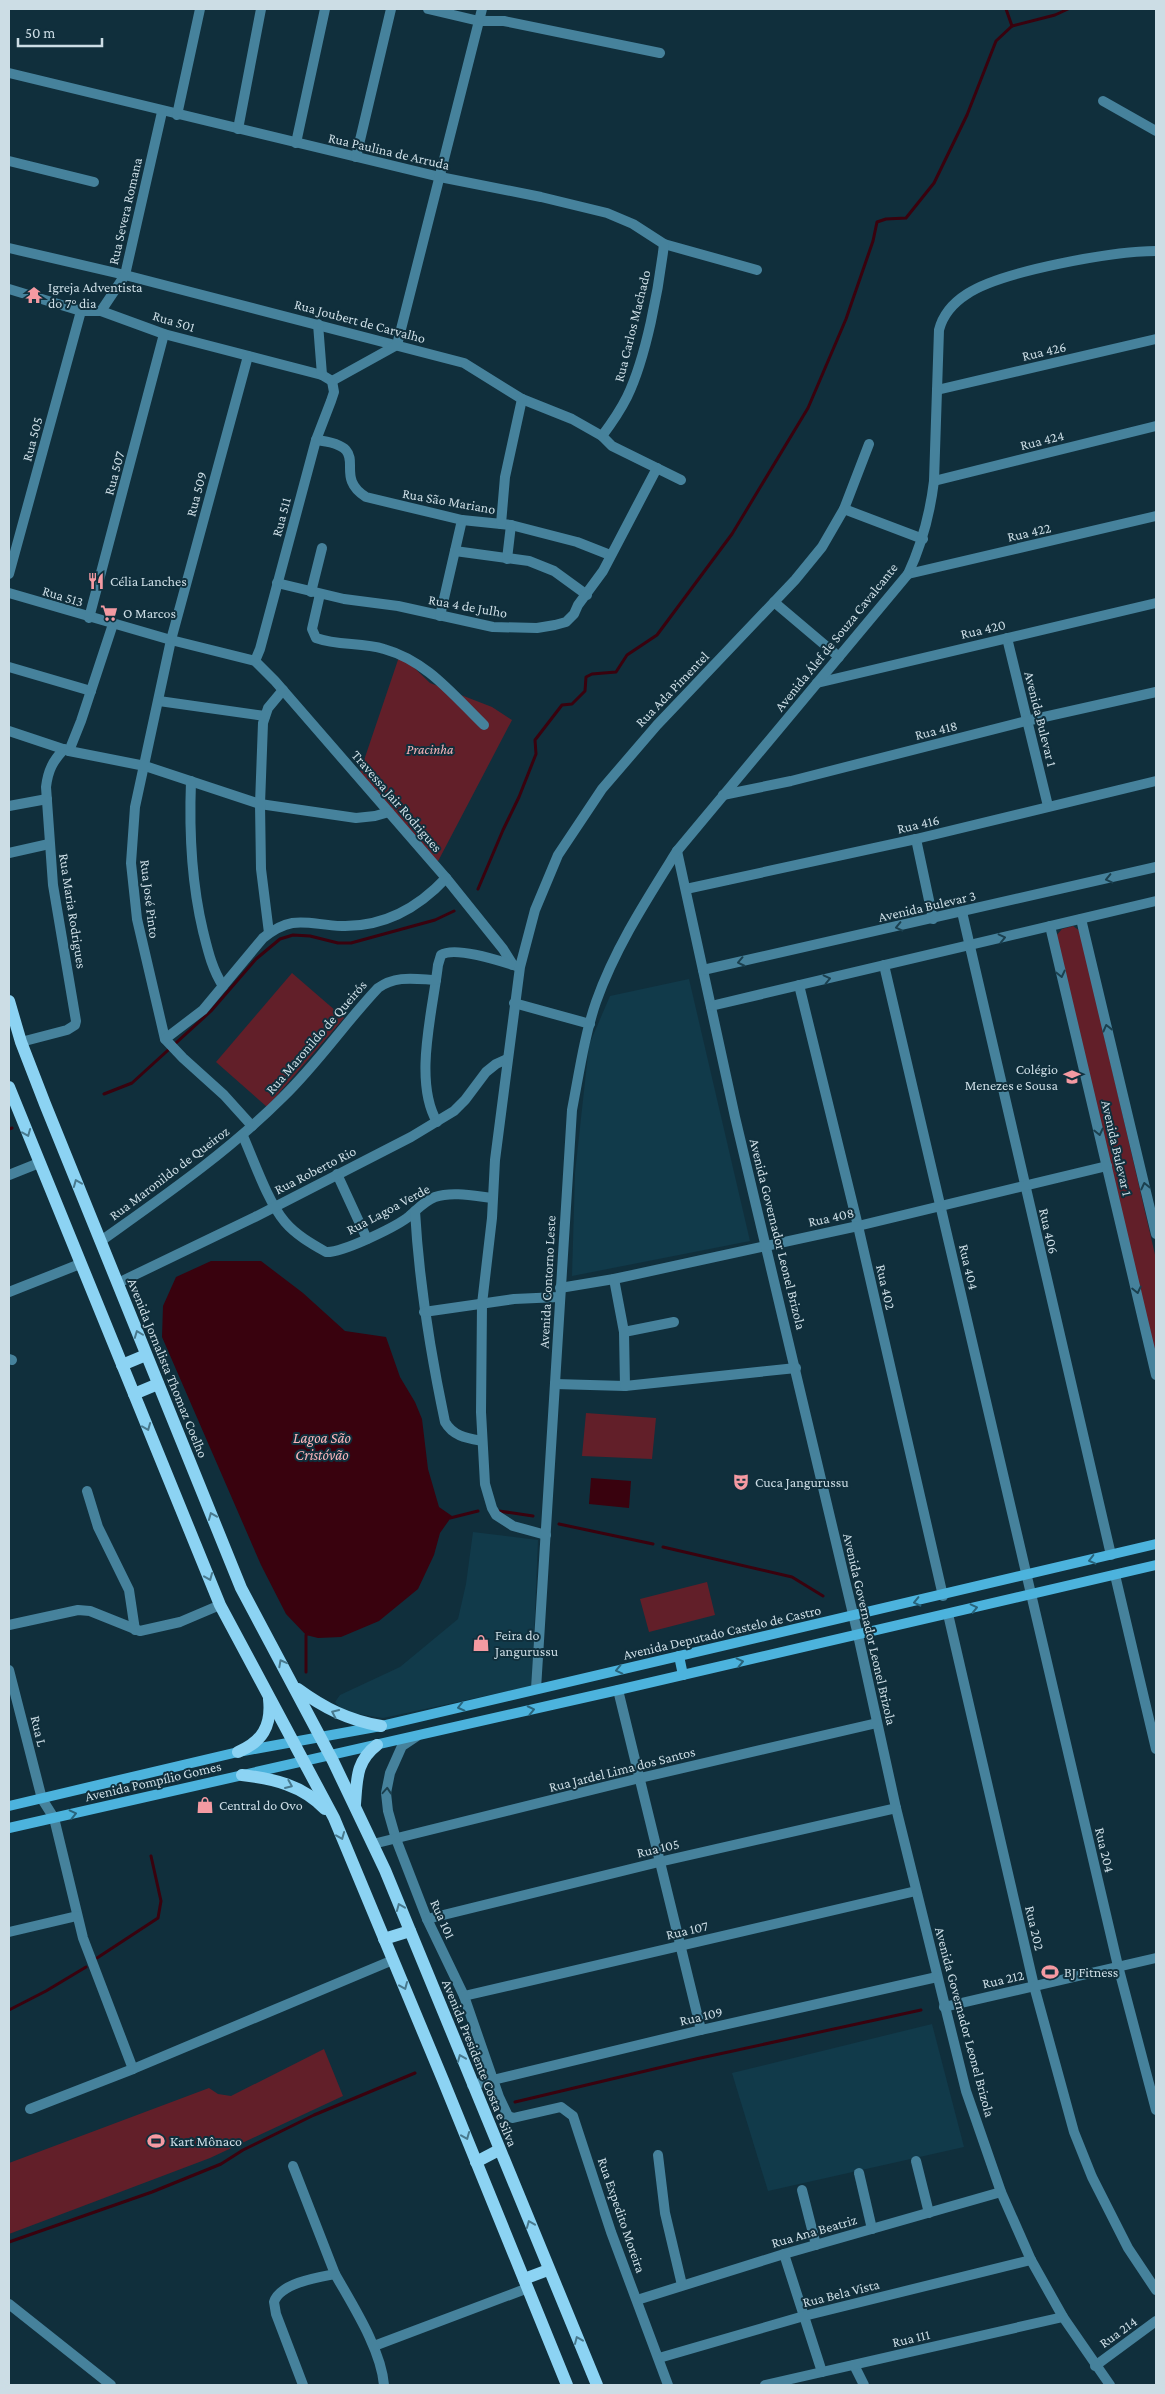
<svg xmlns="http://www.w3.org/2000/svg" width="1165" height="2394" font-family="'Crimson Pro',serif">
	<style>
		.built { fill: #113a4a }
		.green { fill: #621f29 }
		.water { fill: #39020e }
		.lines { fill: none; stroke-linecap: round; stroke-linejoin: round }
		.stream { stroke: #39020e; stroke-width: 3 }
		.minor { stroke: #46829c; stroke-width: 10 }
		.tertiary { stroke: #46829c; stroke-width: 10 }
		.secondary { stroke: #4cb3dd; stroke-width: 10 }
		.primary { stroke: #8cd3f3; stroke-width: 12 }
		.oneway { stroke: #1b404f }
		.oneway2 { stroke: #48798e }
		.oneway3 { stroke: #28647c }
		.labels { text-anchor: middle; dominant-baseline: central; stroke-width: 4; stroke-linejoin: round; paint-order: stroke }
		.street-label { font-size: 14px; fill: #ccdde5; stroke: #102f3c }
		.poi-label { font-size: 14px; fill: #ccdde5; stroke: #102f3c; text-anchor: start }
		.park-label { font-size: 14px; font-style: italic; fill: #f7b2b7; stroke: #102f3c }
		.water-label { font-size: 15px; font-style: italic; fill: #fcb6bb; stroke: #102f3c }
	</style>
	<rect width="100%" height="100%" fill="#102f3c"/>
	<g class="built">
		<path d="M689,979L750,1241L572,1276L575,1173L589,1045L610,996Z"/>
		<path d="M473,1532L538,1540L532,1686L383,1718L351,1713L340,1708L335,1702L340,1695L400,1667L458,1619L466,1584Z"/>
		<path d="M932,2024L964,2147L768,2191L732,2073Z"/>
	</g>
	<g class="green">
		<path d="M400,654L430,683L492,707L512,720L435,867L359,775Z"/>
		<path d="M1073,926L1080,931L1156,1259V1358L1056,936L1062,929Z"/>
		<path d="M292,973L344,1018L267,1107L216,1062Z"/>
		<path d="M586,1413L656,1418L652,1459L582,1456Z"/>
		<path d="M707,1582L715,1615L649,1632L640,1599Z"/>
		<path d="M324,2049L343,2096L210,2158L9,2234V2163L209,2088L218,2094L231,2096Z"/>
	</g>
	<g class="water">
		<path d="M211,1261H261L303,1293L345,1331L386,1337L400,1377L415,1402L422,1419L428,1469L439,1507L452,1516L440,1533L434,1555L418,1589L379,1621L341,1637L318,1638L306,1635L286,1614L261,1565L162,1337L163,1306L176,1277Z"/>
		<path d="M591,1478L631,1481L629,1508L589,1504Z"/>
	</g>
	<g class="lines">
		<g class="stream">
			<path d="M1006,9L1012,26"/>
			<path d="M478,889L503,830L519,797L536,754L535,740L562,705L572,704L585,691L586,677L592,674L616,672L627,655L657,635L732,534L808,408L846,319L873,241L877,222L886,219L906,218L934,183L967,115L996,41L1012,26L1055,15L1068,9"/>
			<path d="M104,1094L132,1083L211,1011L256,959L280,939L293,935L310,936L338,943H351L435,920L454,911"/>
			<path d="M9,1129L12,1128"/>
			<path d="M499,1511L533,1516"/>
			<path d="M450,1518L478,1511"/>
			<path d="M559,1524L653,1544"/>
			<path d="M663,1547L792,1577L823,1596"/>
			<path d="M306,1672V1635L308,1633"/>
			<path d="M97,1958L158,1918L161,1901L151,1856"/>
			<path d="M9,2010L46,1991L86,1967"/>
			<path d="M515,2102L696,2059L921,2010"/>
			<path d="M9,2242L152,2192L221,2164L243,2150L314,2115L415,2073"/>
		</g>
		<g class="minor">
			<path d="M428,9L479,21H504L660,53"/>
			<path d="M9,73L440,177L541,197L607,213L633,224L664,244L757,270"/>
			<path d="M1103,101L1156,131"/>
			<path d="M177,115L200,9"/>
			<path d="M238,129L261,9"/>
			<path d="M296,143L325,9"/>
			<path d="M356,157L391,9"/>
			<path d="M9,161L94,182"/>
			<path d="M9,248L125,275L464,363L522,399L572,419L602,436L612,446L681,480"/>
			<path d="M9,289L81,311H101L164,334L322,375L332,381"/>
			<path d="M101,311L125,275L162,112"/>
			<path d="M318,324L322,375"/>
			<path d="M248,356L171,640L135,807L131,863L137,919L165,1039L183,1058L224,1095L252,1126"/>
			<path d="M332,381L397,345L482,9"/>
			<path d="M937,390L1156,339"/>
			<path d="M602,436C611,424 620,411 627,397C646,358 659,288 664,244"/>
			<path d="M316,440C377,447 329,474 366,497L462,520L511,525L577,542L610,555"/>
			<path d="M934,481L1156,426"/>
			<path d="M844,509L923,539"/>
			<path d="M501,524L505,477L522,399"/>
			<path d="M455,551L529,561L554,571L587,595"/>
			<path d="M507,559L511,525"/>
			<path d="M9,574L81,311"/>
			<path d="M908,574L1156,516"/>
			<path d="M277,583L344,599L398,606L493,627L537,628L555,625L566,622L574,614L578,605L603,571L657,468"/>
			<path d="M311,592L322,548"/>
			<path d="M9,593L171,640L255,661L275,681L446,878L503,949L513,965"/>
			<path d="M320,594L312,629L316,638C338,646 362,642 384,649C427,661 453,695 484,725"/>
			<path d="M774,602L839,657"/>
			<path d="M440,616L462,520"/>
			<path d="M89,618L164,334"/>
			<path d="M1007,638L1048,806"/>
			<path d="M255,661L260,649L316,440L331,401L334,392L332,381"/>
			<path d="M9,667L91,691"/>
			<path d="M817,683L1156,603"/>
			<path d="M159,701L265,716"/>
			<path d="M9,731L69,751L145,766L260,804L356,818L375,816L389,812"/>
			<path d="M69,751L81,721L113,624"/>
			<path d="M191,781C189,832 191,881 203,931C208,951 212,969 223,986"/>
			<path d="M723,795L791,781L1026,721L1156,692"/>
			<path d="M9,806L47,799"/>
			<path d="M916,839L933,919"/>
			<path d="M9,853L49,844"/>
			<path d="M686,889L916,839L1156,781"/>
			<path d="M962,912L1111,1555"/>
			<path d="M269,933L261,869L260,804L263,723L268,708L283,690"/>
			<path d="M884,965L1118,1966L1156,2110"/>
			<path d="M799,985L858,1226L943,1596"/>
			<path d="M514,1003L590,1024"/>
			<path d="M165,1039L203,1010L263,938C294,913 308,925 342,926C384,927 419,907 446,878"/>
			<path d="M21,1042L67,1030L75,1025L76,1021L53,885L46,787C48,770 53,761 64,749"/>
			<path d="M437,1122C413,1081 433,1010 438,965L441,955C455,946 500,961 516,966"/>
			<path d="M243,1136C254,1161 268,1202 285,1222C296,1235 312,1244 326,1252C342,1253 393,1228 407,1218C416,1211 424,1201 435,1197C452,1191 475,1196 492,1198"/>
			<path d="M337,1174L367,1239"/>
			<path d="M9,1175L39,1163"/>
			<path d="M415,1211C419,1282 430,1351 445,1422C453,1436 466,1438 482,1441"/>
			<path d="M101,1241C164,1196 228,1152 283,1097C318,1063 345,1023 378,988C396,975 415,979 436,980"/>
			<path d="M118,1283L255,1217L411,1137L454,1111L465,1100L486,1072L496,1064L507,1059"/>
			<path d="M560,1288L614,1279L858,1226L1107,1166"/>
			<path d="M9,1292L80,1264"/>
			<path d="M424,1312L514,1299L559,1297"/>
			<path d="M624,1332L674,1322"/>
			<path d="M9,1359L12,1360"/>
			<path d="M555,1384L625,1386L624,1332L614,1279"/>
			<path d="M625,1386L796,1368"/>
			<path d="M87,1491L98,1527L129,1590L135,1630"/>
			<path d="M546,1535L513,1526L496,1515L492,1508L485,1484L481,1412L482,1304L492,1218L495,1160L520,967L535,910L558,855L602,789L657,725L795,580L822,547L844,509L869,444"/>
			<path d="M1115,1575L1156,1749"/>
			<path d="M948,1614L1034,1986L1074,2132L1092,2177L1128,2248L1156,2290"/>
			<path d="M9,1625L78,1610L90,1611L140,1631L180,1622L220,1605"/>
			<path d="M9,1670L42,1799L54,1818L83,1938L133,2069L393,1960"/>
			<path d="M618,1690L701,2030"/>
			<path d="M417,1736L402,1746L390,1773L386,1793L388,1811L396,1839L427,1919L464,1996L499,2097L508,2116L513,2118L561,2107L573,2116L611,2232L668,2385"/>
			<path d="M373,1844L640,1778L877,1723"/>
			<path d="M427,1919L659,1862L896,1808"/>
			<path d="M9,1932L77,1916"/>
			<path d="M464,1996L916,1891"/>
			<path d="M944,2007L1156,1958"/>
			<path d="M472,2085L701,2030L937,1977"/>
			<path d="M30,2109L133,2069"/>
			<path d="M658,2155L665,2213L682,2285"/>
			<path d="M916,2161L929,2213"/>
			<path d="M293,2166L335,2274"/>
			<path d="M859,2173L872,2229"/>
			<path d="M802,2190L816,2245"/>
			<path d="M784,2254L822,2372"/>
			<path d="M637,2300L784,2254L1001,2192"/>
			<path d="M9,2304L111,2385"/>
			<path d="M374,2346L528,2288"/>
			<path d="M659,2358L804,2316L1031,2260"/>
			<path d="M854,2365L864,2385"/>
			<path d="M1095,2366L1156,2321"/>
			<path d="M303,2385L276,2314L274,2302C280,2283 319,2277 335,2274C353,2306 381,2349 384,2385"/>
			<path d="M765,2385L1063,2317"/>
		</g>
		<g class="tertiary">
			<path d="M677,851L735,1117L858,1635L896,1808L966,2091L1001,2192L1031,2260L1063,2317L1110,2385"/>
			<path d="M1081,919L1156,1234"/>
			<path d="M1050,926L1156,1375"/>
			<path d="M703,970L1156,867"/>
			<path d="M711,1006L1156,901"/>
			<path d="M536,1689L572,1110C579,1074 584,1037 596,1002C615,948 647,899 677,851L908,574C922,544 930,514 934,481L939,330C943,314 953,303 967,294C1001,271 1114,251 1156,251"/>
		</g>
		<g class="secondary">
			<path d="M679,1656L683,1675"/>
			<path d="M9,1806L238,1752L381,1726L1156,1544"/>
			<path d="M9,1828L618,1690L1156,1565"/>
		</g>
		<g class="primary">
			<path d="M9,1001L21,1042L45,1104L241,1588L333,1761L385,1870L597,2385"/>
			<path d="M9,1087L220,1605L334,1818L443,2080L567,2385"/>
			<path d="M122,1365L146,1355"/>
			<path d="M134,1394L158,1384"/>
			<path d="M298,1689C324,1708 348,1720 381,1726"/>
			<path d="M238,1752C262,1742 272,1726 269,1699"/>
			<path d="M242,1775C274,1779 302,1785 325,1809"/>
			<path d="M355,1804C357,1779 356,1761 377,1745"/>
			<path d="M384,1939L410,1931"/>
			<path d="M476,2162L499,2150"/>
			<path d="M524,2279L548,2270"/>
		</g>
	</g>
	<defs><path id="oneway-chevron" d="M-2-3.5L2.5 0L-2 3.5" fill="none" stroke-width="1.6" stroke-linecap="round" stroke-linejoin="round" transform="scale(1.25)"/></defs>
	<g class="oneway">
		<use href="#oneway-chevron" transform="translate(1109 879) rotate(167)"/>
		<use href="#oneway-chevron" transform="translate(899 927) rotate(167)"/>
		<use href="#oneway-chevron" transform="translate(1002 938) rotate(-13)"/>
		<use href="#oneway-chevron" transform="translate(741 962) rotate(168)"/>
		<use href="#oneway-chevron" transform="translate(1061 974) rotate(77)"/>
		<use href="#oneway-chevron" transform="translate(827 979) rotate(-13)"/>
		<use href="#oneway-chevron" transform="translate(1107 1028) rotate(-104)"/>
		<use href="#oneway-chevron" transform="translate(1099 1132) rotate(77)"/>
		<use href="#oneway-chevron" transform="translate(1145 1186) rotate(-103)"/>
		<use href="#oneway-chevron" transform="translate(1137 1290) rotate(77)"/>
		<use href="#oneway-chevron" transform="translate(387 1791) rotate(-86)"/>
	</g>
	<g class="oneway2">
		<use href="#oneway-chevron" transform="translate(27 1133) rotate(68)"/>
		<use href="#oneway-chevron" transform="translate(77 1183) rotate(-112)"/>
		<use href="#oneway-chevron" transform="translate(138 1334) rotate(-111)"/>
		<use href="#oneway-chevron" transform="translate(147 1427) rotate(68)"/>
		<use href="#oneway-chevron" transform="translate(212 1516) rotate(-112)"/>
		<use href="#oneway-chevron" transform="translate(209 1577) rotate(68)"/>
		<use href="#oneway-chevron" transform="translate(282 1663) rotate(-118)"/>
		<use href="#oneway-chevron" transform="translate(335 1713) rotate(-155)"/>
		<use href="#oneway-chevron" transform="translate(289 1785) rotate(23)"/>
		<use href="#oneway-chevron" transform="translate(341 1836) rotate(68)"/>
		<use href="#oneway-chevron" transform="translate(400 1907) rotate(-112)"/>
		<use href="#oneway-chevron" transform="translate(404 1986) rotate(67)"/>
		<use href="#oneway-chevron" transform="translate(461 2058) rotate(-112)"/>
		<use href="#oneway-chevron" transform="translate(466 2136) rotate(68)"/>
		<use href="#oneway-chevron" transform="translate(530 2224) rotate(-112)"/>
		<use href="#oneway-chevron" transform="translate(578 2340) rotate(-113)"/>
	</g>
	<g class="oneway3">
		<use href="#oneway-chevron" transform="translate(1092 1560) rotate(166)"/>
		<use href="#oneway-chevron" transform="translate(917 1602) rotate(167)"/>
		<use href="#oneway-chevron" transform="translate(974 1608) rotate(-13)"/>
		<use href="#oneway-chevron" transform="translate(740 1662) rotate(-13)"/>
		<use href="#oneway-chevron" transform="translate(619 1670) rotate(167)"/>
		<use href="#oneway-chevron" transform="translate(461 1707) rotate(166)"/>
		<use href="#oneway-chevron" transform="translate(531 1710) rotate(-12)"/>
		<use href="#oneway-chevron" transform="translate(73 1814) rotate(-13)"/>
	</g>
	<defs>
		<g id="temple-bare" transform="scale(1.35)"><path d="M0-6L5-2H3V0L6.5 2.5H4V6H1.5V3h-3V6H-4V2.5H-6.5L-3 0V-2H-5Z" fill="#f49aa2" stroke="#102f3c" stroke-width="2.5" paint-order="stroke"/></g>
		<g id="restaurant-bare" transform="scale(1.35)"><path d="M-5-6h1v4h1v-4h1v4h1v-4h1v5L-1.5 .5V6h-2V.5L-5-1ZM5-6V6H3V1.5H1.5Q1.5-4 5-6Z" fill="#f49aa2" stroke="#102f3c" stroke-width="2.5" paint-order="stroke"/></g>
		<g id="supermarket-bare" transform="scale(1.35)"><path d="M-6-5.5h2.5l.6 2H6L4.5 2H-2.5L-4.4-4H-6ZM-1.5 3.2a1.3 1.3 0 1 0 .1 0ZM3 3.2a1.3 1.3 0 1 0 .1 0Z" fill="#f49aa2" stroke="#102f3c" stroke-width="2.5" paint-order="stroke"/></g>
		<g id="school-bare" transform="scale(1.35)"><path d="M0-5L7-2L0 1L-7-2ZM-4 1L0 2.5L4 1V4Q0 6-4 4Z" fill="#f49aa2" stroke="#102f3c" stroke-width="2.5" paint-order="stroke"/></g>
		<g id="theatre-bare" transform="scale(1.35)"><path d="M-5-5.5Q0-4 5-5.5V0Q5 5 0 6Q-5 5-5 0ZM-3.3-2.5H-1v1.5H-3.3ZM1-2.5H3.3v1.5H1ZM-2.8 1Q0 5.5 2.8 1Z" fill="#f49aa2" stroke="#102f3c" stroke-width="2.5" paint-order="stroke"/></g>
		<g id="shop-bare" transform="scale(1.35)"><path d="M-5-2.5h2.3a2.7 3.5 0 0 1 5.4 0H5L5.5 6h-11ZM-1.5-2.5h3a1.5 2.3 0 0 0-3 0Z" fill="#f49aa2" stroke="#102f3c" stroke-width="2.5" paint-order="stroke"/></g>
		<g id="stadium-bare" transform="scale(1.35)"><path d="M0-5a6.5 5 0 1 0 0 10a6.5 5 0 1 0 0-10ZM-3.5-1.8h7v3.6h-7Z" fill="#f49aa2" stroke="#102f3c" stroke-width="2.5" paint-order="stroke"/></g>
	</defs>
	<g fill-rule="evenodd">
		<use href="#temple-bare" x="34" y="295"/>
		<use href="#restaurant-bare" x="96" y="581"/>
		<use href="#supermarket-bare" x="109" y="613"/>
		<use href="#school-bare" x="1072" y="1077"/>
		<use href="#theatre-bare" x="741" y="1482"/>
		<use href="#shop-bare" x="481" y="1643"/>
		<use href="#shop-bare" x="205" y="1805"/>
		<use href="#stadium-bare" x="1050" y="1972"/>
		<use href="#stadium-bare" x="156" y="2141"/>
	</g>
	<g class="labels">
		<g class="street-label">
			<text transform="translate(389 151) rotate(13)">Rua Paulina de Arruda</text>
			<text transform="translate(125 211) rotate(-77)">Rua Severa Romana</text>
			<text transform="translate(174 321) rotate(17)">Rua 501</text>
			<text transform="translate(360 321) rotate(15)">Rua Joubert de Carvalho</text>
			<text transform="translate(632 326) rotate(-76)">Rua Carlos Machado</text>
			<text transform="translate(1044 351) rotate(-13)">Rua 426</text>
			<text transform="translate(32 439) rotate(-75)">Rua 505</text>
			<text transform="translate(1042 440) rotate(-14)">Rua 424</text>
			<text transform="translate(114 473) rotate(-75)">Rua 507</text>
			<text transform="translate(196 494) rotate(-75)">Rua 509</text>
			<text transform="translate(449 501) rotate(10)">Rua São Mariano</text>
			<text transform="translate(281 517) rotate(-75)">Rua 511</text>
			<text transform="translate(1029 532) rotate(-13)">Rua 422</text>
			<text transform="translate(63 596) rotate(17)">Rua 513</text>
			<text transform="translate(468 606) rotate(10)">Rua 4 de Julho</text>
			<text transform="translate(983 629) rotate(-13)">Rua 420</text>
			<text transform="translate(836 637) rotate(-51)">Avenida Álef de Souza Cavalcante</text>
			<text transform="translate(672 689) rotate(-46)">Rua Ada Pimentel</text>
			<text transform="translate(1041 719) rotate(76)">Avenida Bulevar 1</text>
			<text transform="translate(936 730) rotate(-14)">Rua 418</text>
			<text transform="translate(397 801) rotate(49)">Travessa Jair Rodrigues</text>
			<text transform="translate(918 824) rotate(-13)">Rua 416</text>
			<text transform="translate(150 899) rotate(83)">Rua José Pinto</text>
			<text transform="translate(927 906) rotate(-13)">Avenida Bulevar 3</text>
			<text transform="translate(73 911) rotate(81)">Rua Maria Rodrigues</text>
			<text transform="translate(316 1037) rotate(-49)">Rua Maronildo de Queirós</text>
			<text transform="translate(1117 1148) rotate(77)">Avenida Bulevar 1</text>
			<text transform="translate(315 1170) rotate(-27)">Rua Roberto Rio</text>
			<text transform="translate(169 1173) rotate(-37)">Rua Maronildo de Queiroz</text>
			<text transform="translate(388 1209) rotate(-28)">Rua Lagoa Verde</text>
			<text transform="translate(831 1217) rotate(-12)">Rua 408</text>
			<text transform="translate(1049 1231) rotate(77)">Rua 406</text>
			<text transform="translate(778 1234) rotate(76)">Avenida Governador Leonel Brizola</text>
			<text transform="translate(969 1267) rotate(77)">Rua 404</text>
			<text transform="translate(547 1282) rotate(-87)">Avenida Contorno Leste</text>
			<text transform="translate(886 1287) rotate(77)">Rua 402</text>
			<text transform="translate(168 1368) rotate(68)">Avenida Jornalista Thomaz Coelho</text>
			<text transform="translate(870 1629) rotate(77)">Avenida Governador Leonel Brizola</text>
			<text transform="translate(722 1632) rotate(-13)">Avenida Deputado Castelo de Castro</text>
			<text transform="translate(39 1731) rotate(76)">Rua L</text>
			<text transform="translate(622 1769) rotate(-14)">Rua Jardel Lima dos Santos</text>
			<text transform="translate(153 1781) rotate(-13)">Avenida Pompílio Gomes</text>
			<text transform="translate(658 1848) rotate(-13)">Rua 105</text>
			<text transform="translate(1105 1850) rotate(77)">Rua 204</text>
			<text transform="translate(443 1919) rotate(66)">Rua 101</text>
			<text transform="translate(1035 1928) rotate(77)">Rua 202</text>
			<text transform="translate(687 1930) rotate(-13)">Rua 107</text>
			<text transform="translate(1003 1979) rotate(-13)">Rua 212</text>
			<text transform="translate(701 2016) rotate(-13)">Rua 109</text>
			<text transform="translate(965 2022) rotate(75)">Avenida Governador Leonel Brizola</text>
			<text transform="translate(480 2063) rotate(68)">Avenida Presidente Costa e Silva</text>
			<text transform="translate(622 2215) rotate(71)">Rua Expedito Moreira</text>
			<text transform="translate(814 2231) rotate(-16)">Rua Ana Beatriz</text>
			<text transform="translate(841 2293) rotate(-14)">Rua Bela Vista</text>
			<text transform="translate(1118 2332) rotate(-36)">Rua 214</text>
			<text transform="translate(911 2338) rotate(-13)">Rua 111</text>
		</g>
		<g class="poi-label">
			<text x="48" y="287">Igreja Adventista<tspan x="48" dy="16">do 7° dia</tspan></text>
			<text x="110" y="581">Célia Lanches</text>
			<text x="123" y="613">O Marcos</text>
			<text x="1058" y="1069" text-anchor="end">Colégio<tspan x="1058" dy="16">Menezes e Sousa</tspan></text>
			<text x="755" y="1482">Cuca Jangurussu</text>
			<text x="495" y="1635">Feira do<tspan x="495" dy="16">Jangurussu</tspan></text>
			<text x="219" y="1805">Central do Ovo</text>
			<text x="1064" y="1972">BJ Fitness</text>
			<text x="170" y="2141">Kart Mônaco</text>
		</g>
		<g class="park-label">
			<text x="430" y="749">Pracinha</text>
		</g>
		<g class="water-label">
			<text x="322" y="1438">Lagoa São<tspan x="322" dy="17">Cristóvão</tspan></text>
		</g>
	</g>
	<rect width="1165" height="2394" fill="none" stroke="#ccdde5" stroke-width="20"/>
	<path d="M18 38v8h84v-8" fill="none" stroke="#ccdde5" stroke-width="2.5"/>
	<text x="25" y="38" font-size="15" fill="#ccdde5" stroke="#102f3c" stroke-width="4" paint-order="stroke">50 m</text>
</svg>
